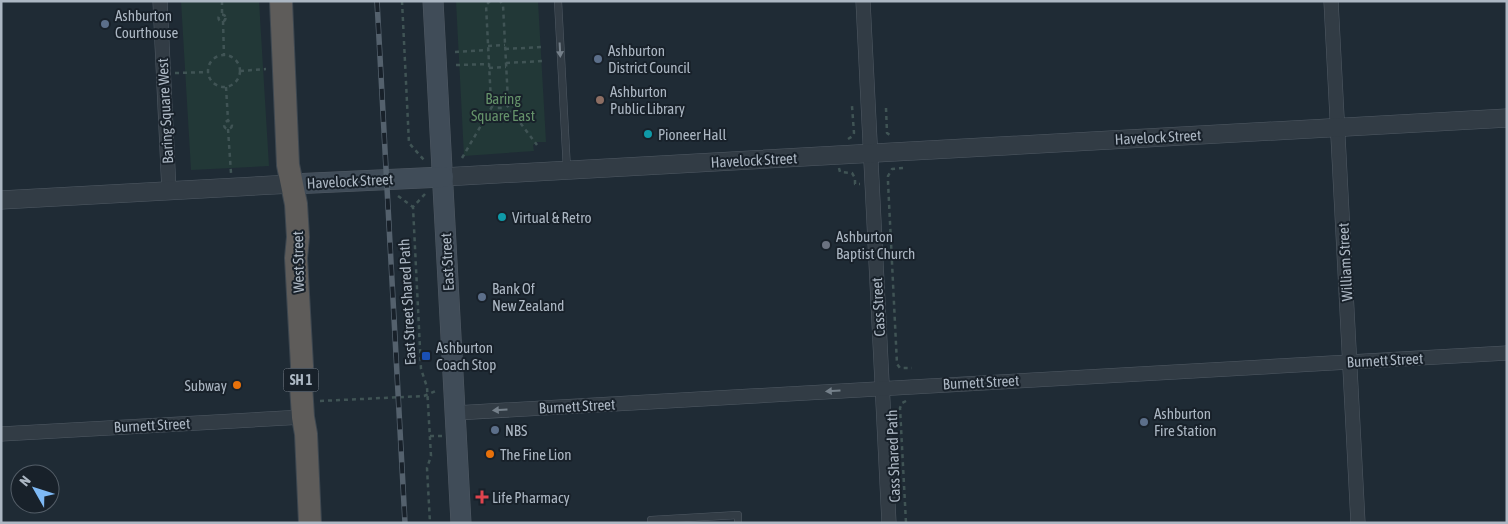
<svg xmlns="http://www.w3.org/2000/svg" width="1508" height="524" font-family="'Asap Condensed',sans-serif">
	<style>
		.green { fill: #223837 }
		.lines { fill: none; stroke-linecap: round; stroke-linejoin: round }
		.service-casing { stroke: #505a64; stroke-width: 8 }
		.minor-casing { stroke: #505a64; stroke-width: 15 }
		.tertiary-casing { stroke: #505a64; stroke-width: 19 }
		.secondary-casing { stroke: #505a64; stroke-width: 21 }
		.trunk-casing { stroke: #3d4750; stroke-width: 24 }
		.path { stroke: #405455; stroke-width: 2.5; stroke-dasharray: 4 4; stroke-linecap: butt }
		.service { stroke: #323c45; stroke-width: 7 }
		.minor { stroke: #323c45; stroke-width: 14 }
		.tertiary { stroke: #323c45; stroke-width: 18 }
		.secondary { stroke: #404c58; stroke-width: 20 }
		.trunk { stroke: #5e5c5a; stroke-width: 22 }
		.rail-casing { stroke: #54616d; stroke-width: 5.5 }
		.rail { stroke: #18212a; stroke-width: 4; stroke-dasharray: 11; stroke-linecap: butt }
		.oneway { fill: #75808a }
		.service-dot { fill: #5c6f8a; stroke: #18212a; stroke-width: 2 }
		.education-dot { fill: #8d6e63; stroke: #18212a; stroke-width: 2 }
		.culture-dot { fill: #0f9aa8; stroke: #18212a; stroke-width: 2 }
		.worship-dot { fill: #6b7280; stroke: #18212a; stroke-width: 2 }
		.transit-dot { fill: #1a4fb4; stroke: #18212a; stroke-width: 2 }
		.food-dot { fill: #e8710a; stroke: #18212a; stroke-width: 2 }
		.health-dot { fill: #e0444e; stroke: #18212a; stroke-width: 2 }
		.labels { text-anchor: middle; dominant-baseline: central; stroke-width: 4; stroke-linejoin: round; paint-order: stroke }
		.shield { fill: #18212a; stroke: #808a95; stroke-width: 1 }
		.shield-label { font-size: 14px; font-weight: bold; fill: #acb7c3 }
		.poi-label { font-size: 15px; fill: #acb7c3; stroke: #18212a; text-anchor: start }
		.park-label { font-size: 15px; fill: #65926a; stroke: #18212a }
		.street-label { font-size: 15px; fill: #acb7c3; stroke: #18212a }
	</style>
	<rect width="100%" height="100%" fill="#1f2b35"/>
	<g class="green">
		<path d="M181,1H259L269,166L191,170Z"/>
		<path d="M456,1H538L546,142H537L533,145L534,151L464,156Z"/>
	</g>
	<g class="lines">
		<g class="service-casing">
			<g id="service">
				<path d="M558,1L567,170"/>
				<path d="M651,520L738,515V523"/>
			</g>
		</g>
		<g class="minor-casing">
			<g id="minor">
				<path d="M160,1L169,191"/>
				<path d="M863,1L889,523"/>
				<path d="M1331,1L1358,523"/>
				<path d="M455,413L1507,353"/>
				<path d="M1,434L303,417"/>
			</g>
		</g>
		<g class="tertiary-casing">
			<g id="tertiary">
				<path d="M443,177L1507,118"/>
				<path d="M1,200L292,184"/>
			</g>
		</g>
		<g class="secondary-casing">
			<g id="secondary">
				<path d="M433,1L461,523"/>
				<path d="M292,184L443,177"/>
			</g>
		</g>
		<g class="trunk-casing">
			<path id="trunk" d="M281,1L288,165L296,204L298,237L296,258L302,366L301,385L303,417L306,434L310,523"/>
		</g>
		<g class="path">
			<path d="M222,1V14"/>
			<path d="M402,1L409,143L424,160"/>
			<path d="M490,1L486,5L491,102L497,108H502L508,101L503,5L500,1"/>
			<circle cx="222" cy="18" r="3.5"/>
			<path d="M223,21L224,56"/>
			<path d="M488,46L505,45"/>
			<path d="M505,49L543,47"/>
			<path d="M455,52L488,50"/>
			<circle cx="224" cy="71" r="16"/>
			<path d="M506,63L544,61"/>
			<path d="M456,65L489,64"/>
			<path d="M489,68L506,67"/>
			<path d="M240,71L266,69"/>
			<path d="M175,73L209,72"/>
			<path d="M226,87L228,120"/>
			<path d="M506,104L537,145"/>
			<path d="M886,108L887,133L891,136"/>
			<circle cx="228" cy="125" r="4"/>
			<path d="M228,129L231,173"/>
			<path d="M848,139L853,136L854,133L852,106"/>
			<path d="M462,158L493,105"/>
			<path d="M839,168L840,172L852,173L855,178V184H860"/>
			<path d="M903,168L892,169L888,176V182L897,364L900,368H912"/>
			<path d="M425,194L413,207L421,369L427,387L431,456L427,468L430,523"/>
			<path d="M398,196L413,207"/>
			<path d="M320,401L424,396L438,390"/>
			<path d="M906,401L902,403L900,408L906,523"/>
			<path d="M430,436H442"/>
		</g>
		<use href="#service" class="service"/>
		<use href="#minor" class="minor"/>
		<use href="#tertiary" class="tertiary"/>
		<use href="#secondary" class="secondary"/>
		<use href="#trunk" class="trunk"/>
		<g class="rail-casing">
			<path id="rail" d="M377,1L405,523"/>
		</g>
		<use href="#rail" class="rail"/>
	</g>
	<defs><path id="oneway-solid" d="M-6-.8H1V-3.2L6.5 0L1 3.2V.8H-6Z" transform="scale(1.25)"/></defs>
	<g class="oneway">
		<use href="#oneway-solid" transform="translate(560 50) rotate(87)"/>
		<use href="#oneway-solid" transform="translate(833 391) rotate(177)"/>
		<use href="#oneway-solid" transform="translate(500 410) rotate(177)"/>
	</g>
	<g class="service-dot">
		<circle cx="105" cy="24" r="5"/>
		<circle cx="598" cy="59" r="5"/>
		<circle cx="482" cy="297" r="5"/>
		<circle cx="1144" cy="422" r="5"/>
		<circle cx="495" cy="430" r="5"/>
	</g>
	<circle class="education-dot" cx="600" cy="100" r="5"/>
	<g class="culture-dot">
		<circle cx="648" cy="134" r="5"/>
		<circle cx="502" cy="217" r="5"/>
	</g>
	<circle class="worship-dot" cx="826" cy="245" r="5"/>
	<rect class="transit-dot" x="421" y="351" width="10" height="10" rx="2.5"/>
	<g class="food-dot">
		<circle cx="237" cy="385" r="5"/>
		<circle cx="490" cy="454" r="5"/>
	</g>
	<path class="health-dot" d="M479.5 489.5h5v5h5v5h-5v5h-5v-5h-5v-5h5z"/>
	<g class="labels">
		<rect class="shield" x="283.5" y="368.5" width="35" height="23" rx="4"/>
		<g class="shield-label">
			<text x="301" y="380">SH 1</text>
		</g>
		<g class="poi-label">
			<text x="115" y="15">Ashburton<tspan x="115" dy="17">Courthouse</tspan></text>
			<text x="608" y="50">Ashburton<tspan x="608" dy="17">District Council</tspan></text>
			<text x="610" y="91">Ashburton<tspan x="610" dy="17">Public Library</tspan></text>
			<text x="658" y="134">Pioneer Hall</text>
			<text x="512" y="217">Virtual &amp; Retro</text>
			<text x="836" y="236">Ashburton<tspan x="836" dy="17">Baptist Church</tspan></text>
			<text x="492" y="288">Bank Of<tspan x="492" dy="17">New Zealand</tspan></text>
			<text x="436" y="347">Ashburton<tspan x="436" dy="17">Coach Stop</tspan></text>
			<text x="227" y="385" text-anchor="end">Subway</text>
			<text x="1154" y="413">Ashburton<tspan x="1154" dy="17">Fire Station</tspan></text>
			<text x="505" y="430">NBS</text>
			<text x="500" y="454">The Fine Lion</text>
			<text x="492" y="497">Life Pharmacy</text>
		</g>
		<g class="park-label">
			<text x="503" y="98">Baring<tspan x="503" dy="17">Square East</tspan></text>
		</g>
		<g class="street-label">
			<text transform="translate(165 111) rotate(-93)">Baring Square West</text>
			<text transform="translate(1158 137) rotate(-3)">Havelock Street</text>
			<text transform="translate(754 160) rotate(-3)">Havelock Street</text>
			<text transform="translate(350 181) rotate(-3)">Havelock Street</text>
			<text transform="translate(298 262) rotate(-91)">West Street</text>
			<text transform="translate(447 262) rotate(-93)">East Street</text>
			<text transform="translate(1345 262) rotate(-93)">William Street</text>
			<text transform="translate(407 302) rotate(-93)">East Street Shared Path</text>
			<text transform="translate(878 307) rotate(-93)">Cass Street</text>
			<text transform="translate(1385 360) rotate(-3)">Burnett Street</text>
			<text transform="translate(981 382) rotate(-3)">Burnett Street</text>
			<text transform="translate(577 406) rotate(-3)">Burnett Street</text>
			<text transform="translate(152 425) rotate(-3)">Burnett Street</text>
			<text transform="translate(893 456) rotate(-92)">Cass Shared Path</text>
		</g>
	</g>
	<rect width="1508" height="524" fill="none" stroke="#acb7c3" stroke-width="5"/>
	<g transform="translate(35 489) rotate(309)"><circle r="24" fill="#18212a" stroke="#535d67"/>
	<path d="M0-4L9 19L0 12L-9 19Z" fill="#7eb9f5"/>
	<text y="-8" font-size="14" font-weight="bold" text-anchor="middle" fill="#acb7c3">N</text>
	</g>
</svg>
